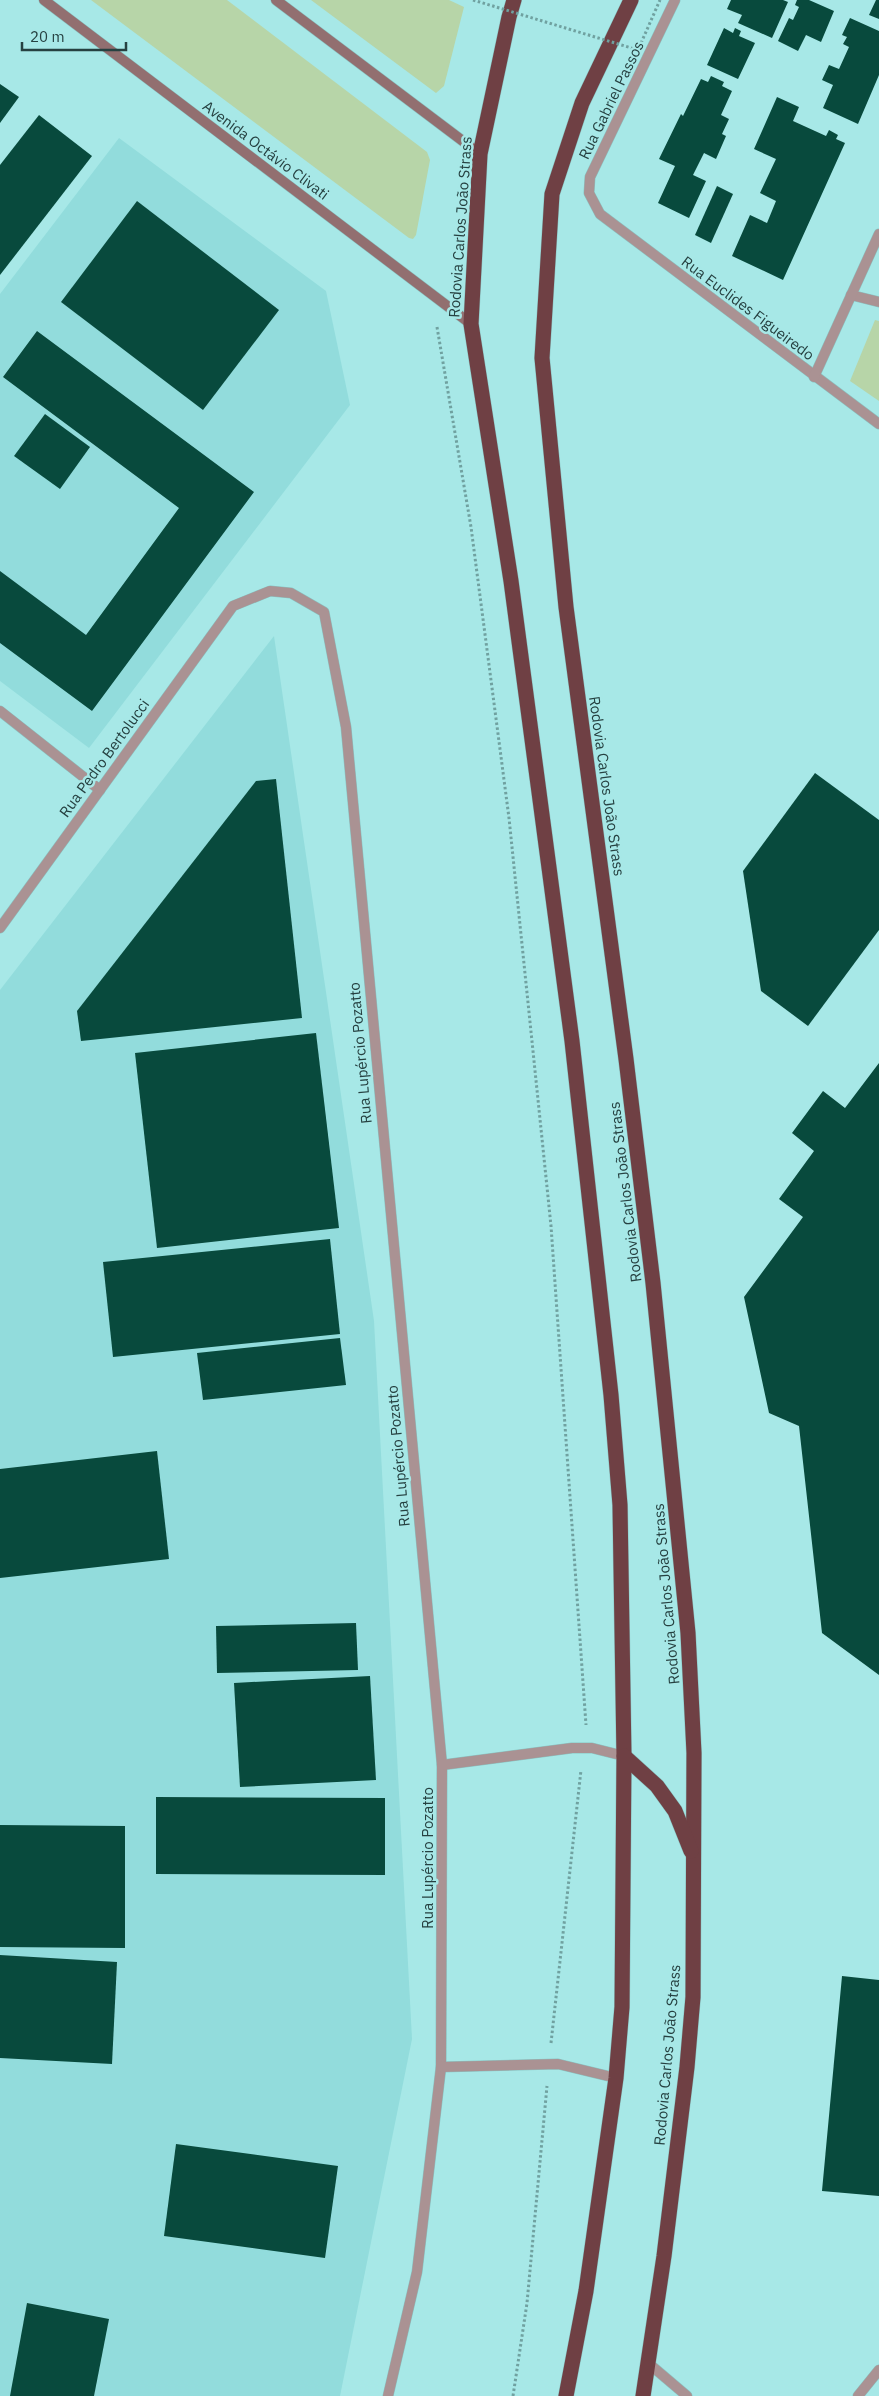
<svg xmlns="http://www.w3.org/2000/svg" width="879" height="2396" font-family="'IBM Plex Sans',sans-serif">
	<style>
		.built { fill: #92dcdc }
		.green { fill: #b7d5a8 }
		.building { fill: #084a3d }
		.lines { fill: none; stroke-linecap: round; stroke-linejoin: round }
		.street-casing { stroke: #8bc3c2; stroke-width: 11 }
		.secondary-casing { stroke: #8bc3c2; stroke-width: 11 }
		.highway-casing { stroke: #8bc3c2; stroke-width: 16 }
		.path { stroke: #70a1a0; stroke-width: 3; stroke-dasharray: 2.5 2.5; stroke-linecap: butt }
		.street { stroke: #aa9293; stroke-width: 10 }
		.secondary { stroke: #926f70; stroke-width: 10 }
		.highway { stroke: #6f4044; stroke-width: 15 }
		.path-bridge { stroke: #70a1a0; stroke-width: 3; stroke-dasharray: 2.5 2.5; stroke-linecap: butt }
		.labels { text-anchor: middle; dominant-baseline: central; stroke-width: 5; stroke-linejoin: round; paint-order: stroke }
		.street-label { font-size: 15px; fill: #264141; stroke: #a7e8e7 }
	</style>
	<rect width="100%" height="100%" fill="#a7e8e7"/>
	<g class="built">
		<path d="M119,138L326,291L350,405L89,748L0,681V294Z"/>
		<path d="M274,636L374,1321L412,2039L340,2396H0V990Z"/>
	</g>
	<g class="green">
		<path d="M91,0H227L427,152L430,160L416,235L413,239L409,238Z"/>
		<path d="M311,0H449L464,7L444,86L436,93Z"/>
		<path d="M875,320L879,321V401L850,381Z"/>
	</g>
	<g class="building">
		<path d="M731,0H783L788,2L772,38L738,23L742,15L727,9Z"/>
		<path d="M797,0H809L834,11L821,42L806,35L798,51L778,41L789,18L793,20L799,7L795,5Z"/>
		<path d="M876,0H879V19L869,15Z"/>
		<path d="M850,18L879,31V75L858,124L823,108L833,85L822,80L829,65L839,69L849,47L843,44L847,37L842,35Z"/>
		<path d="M724,28L733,33L735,28L741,31L739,36L755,43L738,79L707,65Z"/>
		<path d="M711,76L724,82L722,86L732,91L721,115L729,119L722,134L726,136L716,159L704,153L693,175L706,181L689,218L658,203L675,166L659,159L681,114L683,116L701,79L708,82Z"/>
		<path d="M0,84L19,97L0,123Z"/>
		<path d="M777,97L799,107L793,121L826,136L829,130L838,135L836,139L845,143L783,280L732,256L750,215L767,223L776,201L760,193L776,159L754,149Z"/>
		<path d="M39,115L92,156L0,275V165Z"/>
		<path d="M717,186L733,194L711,243L695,235Z"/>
		<path d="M137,201L279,310L203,410L61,302Z"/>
		<path d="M37,331L254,492L92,711L0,643V571L86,635L179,508L3,377Z"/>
		<path d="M45,414L90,447L60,489L14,456Z"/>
		<path d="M815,773L879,820V930L808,1026L761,991L743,871Z"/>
		<path d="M276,779L302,1018L81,1041L77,1011L256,781Z"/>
		<path d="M316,1033L339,1228L157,1248L135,1053Z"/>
		<path d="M879,1063V1675L822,1633L799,1426L769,1413L744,1297L803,1217L779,1199L814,1151L792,1133L823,1091L845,1108Z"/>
		<path d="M330,1239L340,1334L113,1357L103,1262Z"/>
		<path d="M340,1338L346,1385L203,1400L197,1353Z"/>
		<path d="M157,1451L169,1559L0,1578V1469Z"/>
		<path d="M356,1623L358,1670L217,1673L216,1626Z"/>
		<path d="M370,1676L376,1780L240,1787L234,1683Z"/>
		<path d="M156,1797L385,1798V1875L156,1874Z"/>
		<path d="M0,1825L125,1826V1948L0,1947Z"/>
		<path d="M0,1955L117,1962L112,2064L0,2058Z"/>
		<path d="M842,1976L879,1980V2196L822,2191Z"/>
		<path d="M176,2144L338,2166L325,2258L164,2236Z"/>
		<path d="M27,2303L109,2319L94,2396H10Z"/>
	</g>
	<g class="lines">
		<g class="street-casing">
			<g id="street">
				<path d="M675,0L590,177L589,193L600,214L879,424"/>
				<path d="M851,295L879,302"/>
				<path d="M814,377L879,234"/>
				<path d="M0,711L100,790"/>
				<path d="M0,928L233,606L270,591L291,593L324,612L346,727L442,1765L441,2067L417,2272L388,2396"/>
				<path d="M442,1765L572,1748H592L624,1756"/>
				<path d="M441,2067L558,2064L616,2078"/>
				<path d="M647,2362L687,2396"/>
				<path d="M858,2396L879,2370"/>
			</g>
		</g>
		<g class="secondary-casing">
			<g id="secondary">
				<path d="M44,0L471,324"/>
				<path d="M276,0L480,154"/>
			</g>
		</g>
		<g class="highway-casing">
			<g id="highway">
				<path d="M514,0L509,17L480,154L471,324L511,581L572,1041L611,1395L620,1505L624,1756L622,2007L616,2078L586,2291L566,2396"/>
				<path d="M631,0L582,103L552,194L542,358L566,607L626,1059L653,1283L688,1633L694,1753L693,1997L687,2067L664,2256L643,2396"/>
				<path d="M624,1756L657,1786L675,1811L691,1851"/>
			</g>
		</g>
		<g class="path">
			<path d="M437,327L471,527L509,818L551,1226L586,1725"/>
			<path d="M551,2043L581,1770"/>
			<path d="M513,2396L527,2303L547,2086"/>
		</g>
		<use href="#street" class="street"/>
		<use href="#secondary" class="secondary"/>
		<use href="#highway" class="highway"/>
		<path class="path-bridge" d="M473,0L638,50L660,0"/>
	</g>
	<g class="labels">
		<g class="street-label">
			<text transform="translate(611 100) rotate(-64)">Rua Gabriel Passos</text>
			<text transform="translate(266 150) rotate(37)">Avenida Octávio Clivati</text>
			<text transform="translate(460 227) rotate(-86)">Rodovia Carlos João Strass</text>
			<text transform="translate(748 308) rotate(37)">Rua Euclides Figueiredo</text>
			<text transform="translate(104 758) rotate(-54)">Rua Pedro Bertolucci</text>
			<text transform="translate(607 786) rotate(82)">Rodovia Carlos João Strass</text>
			<text transform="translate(360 1053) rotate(-95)">Rua Lupércio Pozatto</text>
			<text transform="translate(625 1192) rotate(-97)">Rodovia Carlos João Strass</text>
			<text transform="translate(398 1456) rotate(-95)">Rua Lupércio Pozatto</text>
			<text transform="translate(666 1594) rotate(-95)">Rodovia Carlos João Strass</text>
			<text transform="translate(427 1858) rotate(-90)">Rua Lupércio Pozatto</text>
			<text transform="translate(667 2055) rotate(-85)">Rodovia Carlos João Strass</text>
		</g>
	</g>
	<path d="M22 42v8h104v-8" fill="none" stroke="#264141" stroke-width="2.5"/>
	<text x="30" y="42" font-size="15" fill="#264141" stroke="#a7e8e7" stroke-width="4" paint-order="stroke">20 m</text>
</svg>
